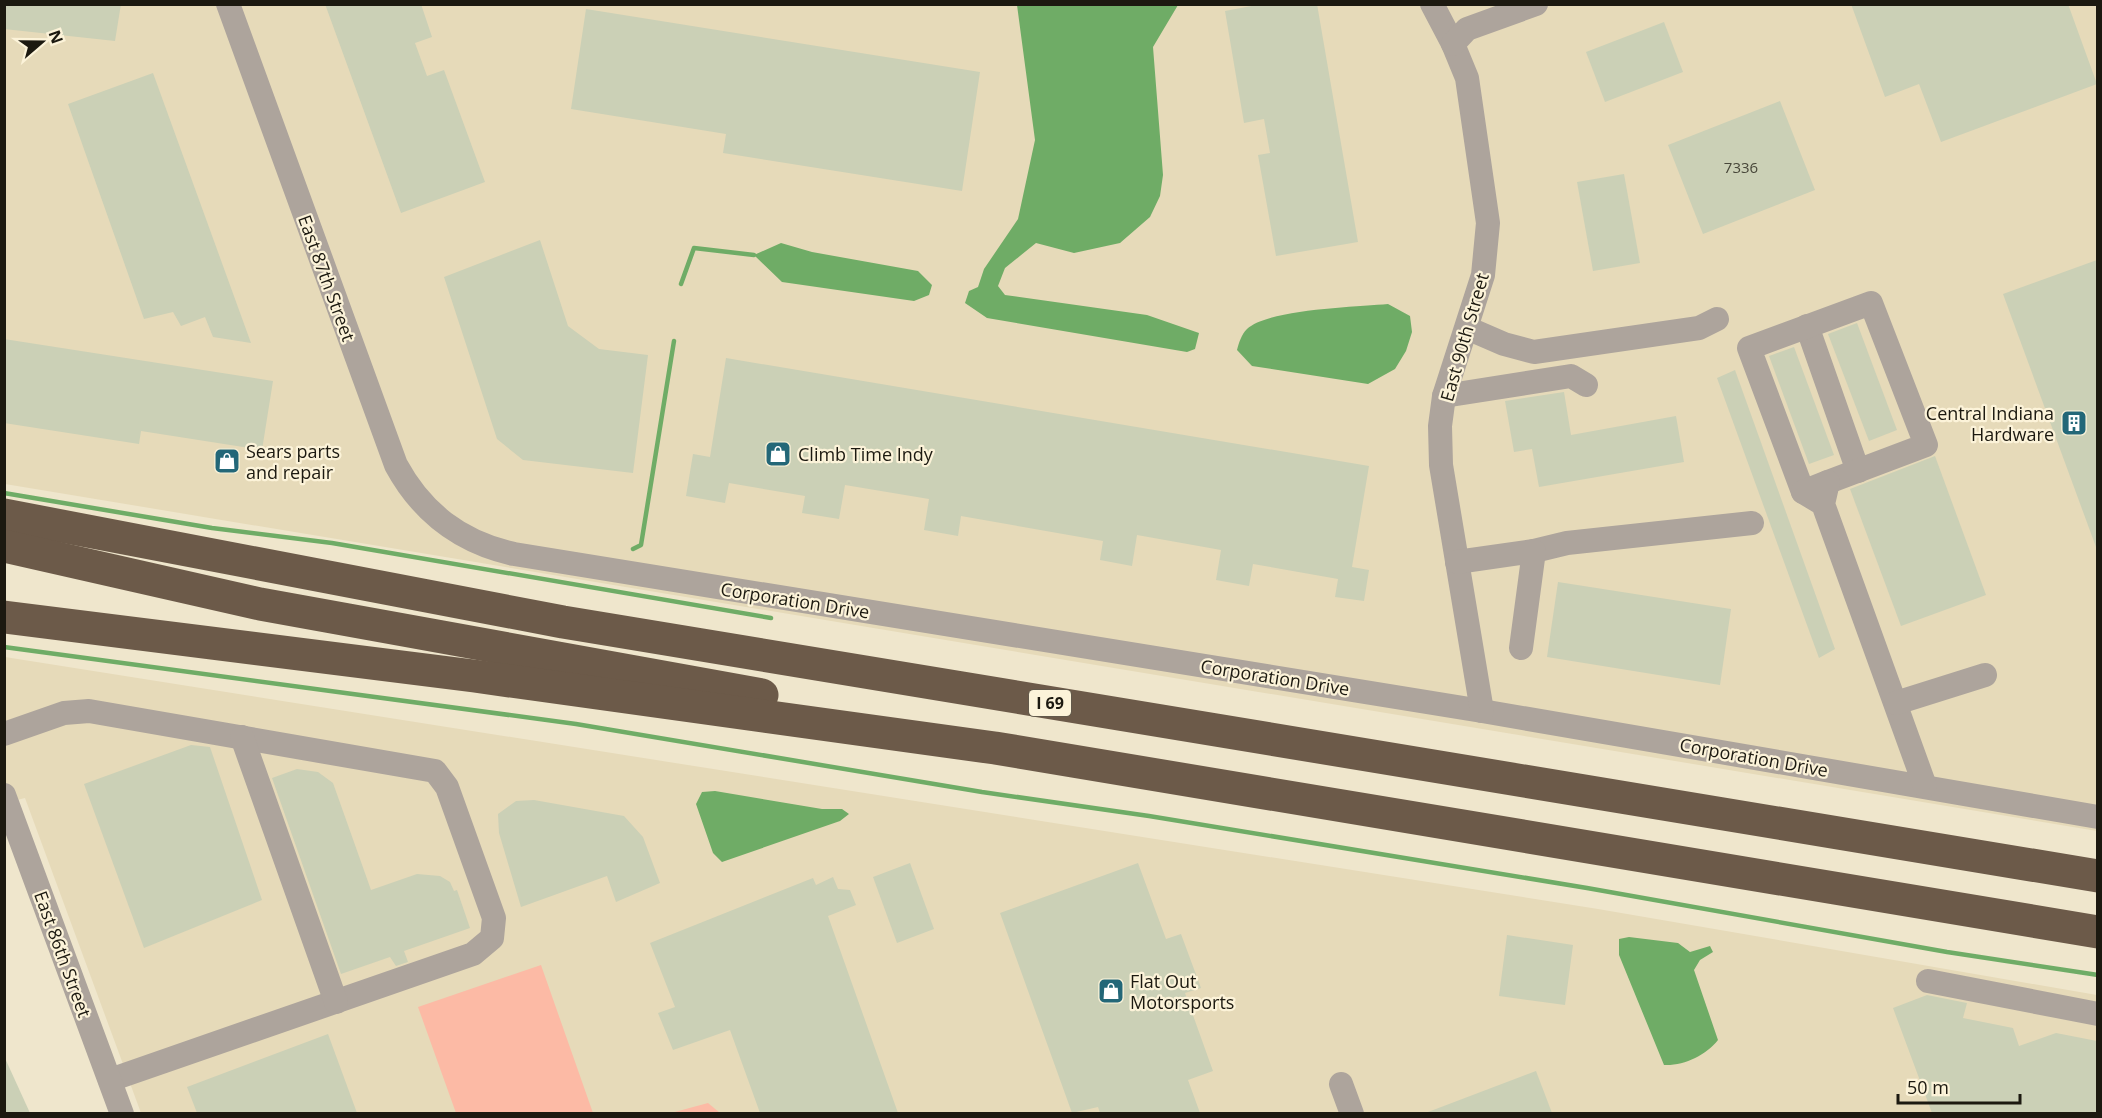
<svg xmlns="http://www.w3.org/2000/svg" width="2102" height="1118" font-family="'Open Sans',sans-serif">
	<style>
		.built { fill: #e6dab9 }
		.green { fill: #fcbaa5 }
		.water { fill: #6fac66 }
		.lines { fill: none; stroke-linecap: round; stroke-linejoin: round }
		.stream { stroke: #6fac66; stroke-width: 4.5 }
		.building { fill: #cbd0b6 }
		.minor { stroke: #ada49c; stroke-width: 24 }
		.highway { stroke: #6c5a49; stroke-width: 33 }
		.labels { text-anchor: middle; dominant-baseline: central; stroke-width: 4.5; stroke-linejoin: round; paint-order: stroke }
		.number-label { font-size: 15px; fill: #48473a }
		.shield { fill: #fcf3d9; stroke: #5f5a4c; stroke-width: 1.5 }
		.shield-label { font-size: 16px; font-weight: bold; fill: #1c1910 }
		.street-label { font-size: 18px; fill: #1c1910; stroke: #fcf3d9 }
		.poi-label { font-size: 18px; fill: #1c1910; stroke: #fcf3d9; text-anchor: start }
	</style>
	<rect width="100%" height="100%" fill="#efe6cc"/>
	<g class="built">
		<path d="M4,5H2097V831L5,484Z"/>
		<path d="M5,657L1598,909L2097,995V1113H141L25,798L5,803Z"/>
	</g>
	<g class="green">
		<path d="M541,965L593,1113H456L418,1007Z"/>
		<path d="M708,1103L720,1113H671Z"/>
	</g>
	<g class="water">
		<path d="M1017,5H1178L1153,47L1163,175L1160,196L1150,217L1120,243L1074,253L1036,243L1005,268L998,286L1005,295L1147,315L1199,333L1195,349L1187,352L987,318L965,303L969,291L978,287L984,269L1018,219L1035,140Z"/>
		<path d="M781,243L812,252L918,271L932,285L929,295L914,301L782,282L754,255Z"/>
		<path d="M1388,304L1410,316L1412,332L1406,351L1395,369L1368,384L1252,366L1237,350C1239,343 1241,335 1247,329C1268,309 1356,307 1388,304Z"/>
		<path d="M715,791L822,809H842L849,814L840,821L722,862L713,853L696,804L702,792Z"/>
		<path d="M1629,937L1678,943L1690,952L1710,946L1713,952L1700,960L1694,970L1718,1040C1706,1055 1684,1066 1664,1065L1619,955V939Z"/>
	</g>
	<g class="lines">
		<g class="stream">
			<path d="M681,284L694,248L754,255"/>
			<path d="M4,493L212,528L332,543L771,618"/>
			<path d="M633,549L641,545L674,341"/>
			<path d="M4,647L576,724L982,792L1149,816L1587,888L1947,952L2098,975"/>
		</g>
	</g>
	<g class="building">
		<path d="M4,4H121L115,41L4,29Z"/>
		<path d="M325,4H421L432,37L415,43L427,76L444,70L485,182L401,213Z"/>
		<path d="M1262,4H1317L1358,242L1276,256L1258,155L1270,153L1264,119L1244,123L1225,11Z"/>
		<path d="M1851,4H2068L2097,84L1941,142L1919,84L1885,97Z"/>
		<path d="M586,9L980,72L962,191L723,153L726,134L571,109Z"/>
		<path d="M1664,22L1683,72L1605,102L1586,52Z"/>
		<path d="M153,73L251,343L213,337L205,317L181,326L173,312L144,319L68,104Z"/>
		<path d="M1780,101L1815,190L1703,234L1668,145Z"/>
		<path d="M1624,174L1640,263L1593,271L1577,182Z"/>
		<path d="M540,240L568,326L599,349L648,355L633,473L523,460L497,439L444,277Z"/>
		<path d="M2097,260V547H2096L2003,294Z"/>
		<path d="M1857,323L1897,430L1869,441L1828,334Z"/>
		<path d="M4,339L273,381L262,450L141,431L139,444L4,423Z"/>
		<path d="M1794,347L1834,455L1809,464L1769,356Z"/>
		<path d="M726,358L1369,466L1352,567L1369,570L1364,601L1335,597L1338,579L1253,564L1249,586L1216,580L1221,550L1137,535L1132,566L1100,560L1103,541L961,516L958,536L924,530L929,499L845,485L839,519L802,513L805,496L729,483L725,503L686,496L693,454L710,457Z"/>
		<path d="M1735,370L1835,649L1819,658L1717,378Z"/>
		<path d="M1564,392L1571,435L1676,416L1684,462L1539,487L1532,449L1514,452L1505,401Z"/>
		<path d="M1935,456L1986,595L1901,626L1850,489Z"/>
		<path d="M1558,582L1731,609L1720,685L1547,657Z"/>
		<path d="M191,745L210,747L262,900L144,948L84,784Z"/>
		<path d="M297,769L318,772L333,783L371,890L417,874L440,876L450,882L454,891L457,890L470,928L404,951L408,962L396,966L390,957L341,974L272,778Z"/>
		<path d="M534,800L624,816L643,837L660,883L616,902L607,876L521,907L499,833L498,814L516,801Z"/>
		<path d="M910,863L934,929L897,943L873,877Z"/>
		<path d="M1138,863L1166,939L1181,934L1201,988L1185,993L1213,1071L1188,1080L1200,1113H1100L1098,1107L1072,1113L1000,913Z"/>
		<path d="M833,877L838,889L850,890L856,905L828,916L898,1113H760L730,1030L673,1050L658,1013L675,1007L650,943L813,878L816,885Z"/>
		<path d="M1507,935L1573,945L1565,1005L1499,996Z"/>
		<path d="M1927,995L1967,1003L1963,1018L2013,1028L2019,1046L2056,1033L2097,1041V1113H1932L1893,1008Z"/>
		<path d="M328,1034L357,1113H197L187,1087Z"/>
		<path d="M4,1056L30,1113H4Z"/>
		<path d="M1536,1071L1552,1113H1428V1112Z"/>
	</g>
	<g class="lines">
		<g class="minor">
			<path d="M228,4L396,465C422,513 460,542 514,554L1482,711L2098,817"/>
			<path d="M1432,4L1453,44L1467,78L1488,223L1483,275L1444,396L1440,426L1441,465L1482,711"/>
			<path d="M1453,44L1467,29L1536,4"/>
			<path d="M1807,326L1858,471"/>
			<path d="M1467,328L1504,344L1534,352L1699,328L1717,319"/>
			<path d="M1444,396L1571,376L1586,385"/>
			<path d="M1803,492L1749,348L1871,303L1926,445L1828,482"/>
			<path d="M1823,504L1828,482L1803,492L1823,504L1925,786"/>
			<path d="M1534,551L1567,543L1752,523"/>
			<path d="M1457,562L1534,551L1521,648"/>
			<path d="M1896,703L1985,675"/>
			<path d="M4,734L64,713L89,711L435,771L447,787L494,918L492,938L473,954L110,1080"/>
			<path d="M242,737L336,1002"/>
			<path d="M4,795L122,1114"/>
			<path d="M1928,981L2098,1014"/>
			<path d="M1341,1084L1352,1114"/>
		</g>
		<g class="highway">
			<path d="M4,515L563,622L2098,876"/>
			<path d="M4,546L260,604L762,695"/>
			<path d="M4,617L474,676L995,748L2098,932"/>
		</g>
	</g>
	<defs>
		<g id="building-square" transform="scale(1.35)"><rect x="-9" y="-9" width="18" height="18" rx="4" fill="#236778" stroke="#fcf3d9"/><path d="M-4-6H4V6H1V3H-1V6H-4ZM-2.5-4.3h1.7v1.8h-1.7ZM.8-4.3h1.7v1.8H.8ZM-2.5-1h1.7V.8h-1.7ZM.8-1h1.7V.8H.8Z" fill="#fff"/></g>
		<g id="shop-square" transform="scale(1.35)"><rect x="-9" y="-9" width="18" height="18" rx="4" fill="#236778" stroke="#fcf3d9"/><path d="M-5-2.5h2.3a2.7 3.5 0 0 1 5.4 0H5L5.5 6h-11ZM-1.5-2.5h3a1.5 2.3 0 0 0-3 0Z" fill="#fff"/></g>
	</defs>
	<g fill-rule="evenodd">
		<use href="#building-square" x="2074" y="423"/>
		<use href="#shop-square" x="778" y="454"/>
		<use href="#shop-square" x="227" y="461"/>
		<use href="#shop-square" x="1111" y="991"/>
	</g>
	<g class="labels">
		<g class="number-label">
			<text x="1741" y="167">7336</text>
		</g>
		<rect class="shield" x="1029" y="690" width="42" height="26" rx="4.5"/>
		<g class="shield-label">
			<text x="1050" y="703">I 69</text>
		</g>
		<g class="street-label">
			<text transform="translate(327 278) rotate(70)">East 87th Street</text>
			<text transform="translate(1464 337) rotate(-74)">East 90th Street</text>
			<text transform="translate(795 600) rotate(9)">Corporation Drive</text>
			<text transform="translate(1275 677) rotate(9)">Corporation Drive</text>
			<text transform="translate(1754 757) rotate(10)">Corporation Drive</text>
			<text transform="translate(63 954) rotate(70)">East 86th Street</text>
		</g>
		<g class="poi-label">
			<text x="2054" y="413" text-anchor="end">Central Indiana<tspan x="2054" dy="21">Hardware</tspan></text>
			<text x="246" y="451">Sears parts<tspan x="246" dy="21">and repair</tspan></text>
			<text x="798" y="454">Climb Time Indy</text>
			<text x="1130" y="981">Flat Out<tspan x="1130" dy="21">Motorsports</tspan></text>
		</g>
	</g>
	<rect width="2102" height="1118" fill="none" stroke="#1c1910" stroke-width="12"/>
	<g transform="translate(42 42) rotate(70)" stroke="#fcf3d9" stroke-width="4.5" paint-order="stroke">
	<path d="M0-4.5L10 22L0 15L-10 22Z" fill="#1c1910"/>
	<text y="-9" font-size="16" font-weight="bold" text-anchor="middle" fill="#1c1910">N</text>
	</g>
	<path d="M1898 1094v9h122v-9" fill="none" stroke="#1c1910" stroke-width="3"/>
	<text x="1907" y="1094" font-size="18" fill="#1c1910" stroke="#fcf3d9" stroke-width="4.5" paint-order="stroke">50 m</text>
</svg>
